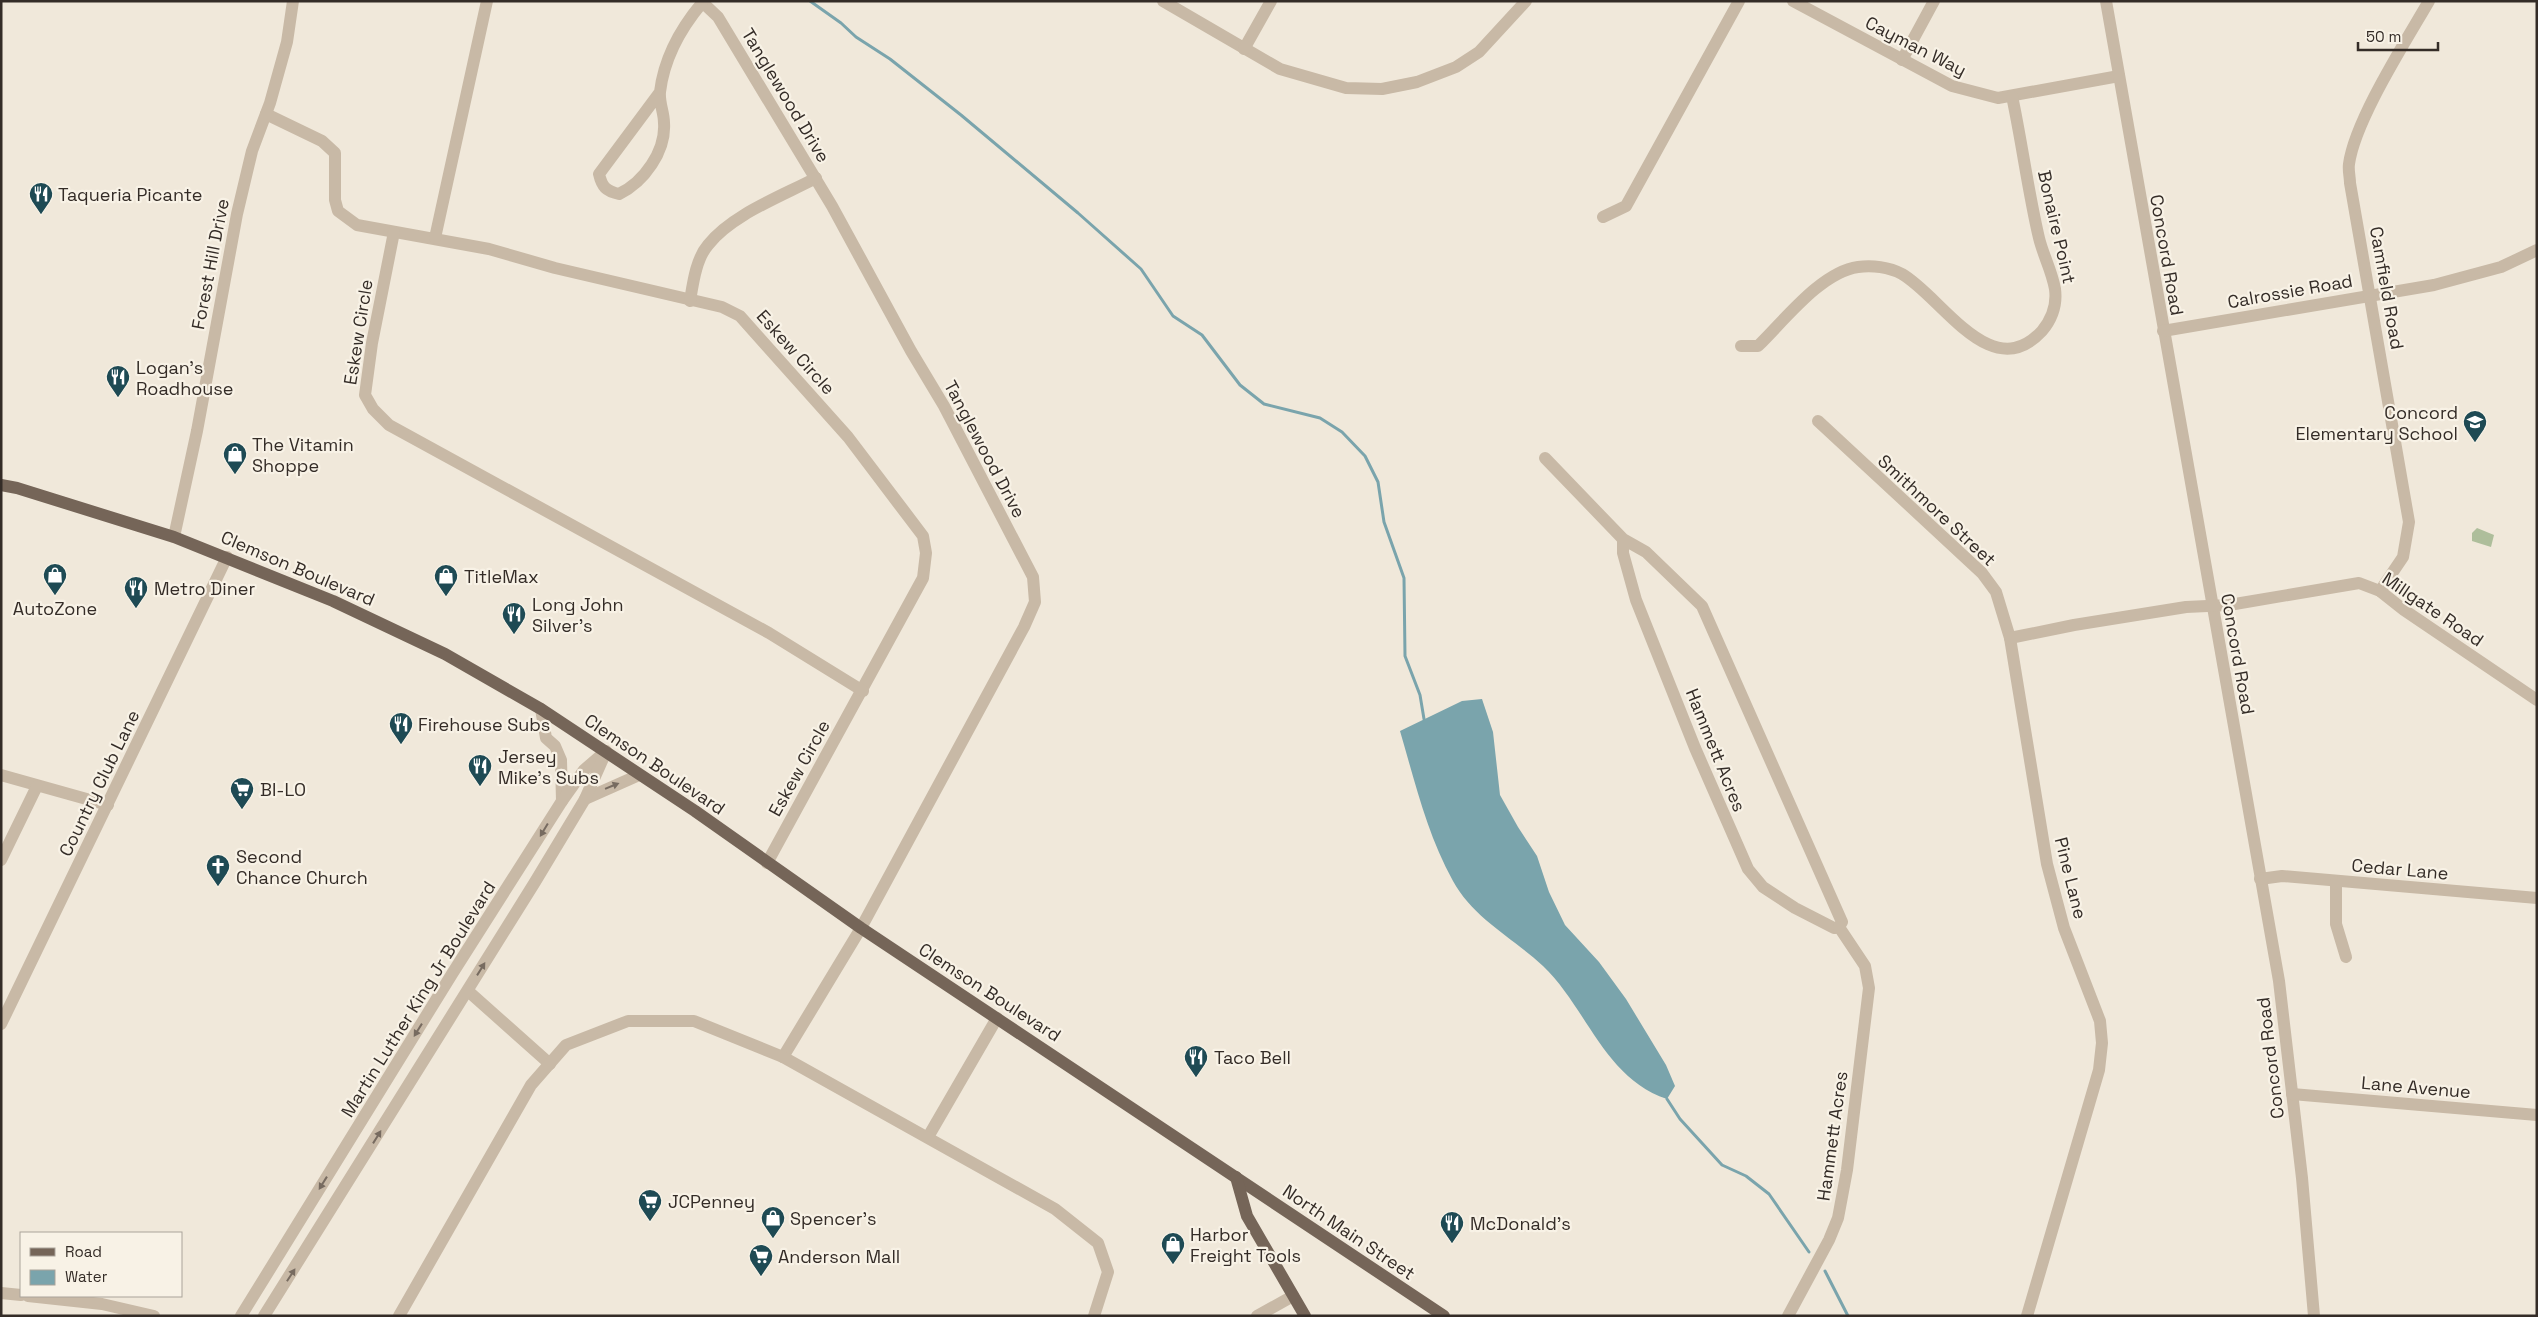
<svg xmlns="http://www.w3.org/2000/svg" width="2538" height="1317" font-family="'Space Grotesk',sans-serif">
	<style>
		.green { fill: #aebe9b }
		.water { fill: #7aa4ac }
		.lines { fill: none; stroke-linecap: round; stroke-linejoin: round }
		.stream { stroke: #7aa4ac; stroke-width: 3 }
		.minor { stroke: #c8b9a6; stroke-width: 12 }
		.major { stroke: #756558; stroke-width: 12 }
		.oneway { fill: #776b60 }
		.labels { text-anchor: middle; dominant-baseline: central; stroke-width: 4.5; stroke-linejoin: round; paint-order: stroke }
		.street-label { font-size: 18px; fill: #342c27; stroke: #f8f2e6 }
		.poi-label { font-size: 18px; fill: #342c27; stroke: #f8f2e6; text-anchor: start }
	</style>
	<rect width="100%" height="100%" fill="#f0e8da"/>
	<path class="green" d="M2477,528L2494,535L2491,547L2472,541V533Z"/>
	<path class="water" d="M1482,699L1493,732L1500,795L1518,827L1537,856L1549,892L1565,925L1599,962L1626,999L1666,1065L1675,1086L1667,1099C1604,1078 1587,1008 1543,966C1513,938 1473,918 1453,881C1427,834 1415,782 1400,731L1462,701Z"/>
	<g class="lines">
		<g class="stream">
			<path d="M810,1L841,23L856,37L890,59L961,115L1078,213L1141,269L1173,316L1202,335L1240,385L1264,404L1320,418L1342,432L1365,456L1378,482L1384,522L1404,578L1405,656L1420,695L1424,719"/>
			<path d="M1667,1099L1680,1119L1722,1165L1746,1176L1769,1194L1809,1252"/>
			<path d="M1825,1271L1848,1316"/>
		</g>
		<g class="minor">
			<path d="M701,1L718,17L832,206L911,351L944,406L1033,577L1035,602L1024,627L861,928L783,1057"/>
			<path d="M1163,1L1280,69L1346,88L1382,89L1417,82L1456,67L1479,52L1526,1"/>
			<path d="M1793,1L1952,86L1998,98L2119,76"/>
			<path d="M2106,1L2279,981L2302,1178L2314,1316"/>
			<path d="M1244,49L1271,1"/>
			<path d="M1902,60L1934,1"/>
			<path d="M660,92L599,174C602,187 606,191 619,194C644,182 666,151 664,123C664,112 659,103 660,92C664,59 681,28 702,3"/>
			<path d="M266,114L322,141L335,153V200L338,211L357,225L489,249L555,268L722,307L740,316L848,437L923,536L926,553L923,578L767,863"/>
			<path d="M1603,217L1626,206L1739,1"/>
			<path d="M394,232L372,343L365,395L373,409L389,425L769,633L863,691"/>
			<path d="M435,238L487,1"/>
			<path d="M690,301C693,283 696,259 708,245C731,215 782,196 816,178"/>
			<path d="M2163,331L2434,285L2501,267L2537,250"/>
			<path d="M1741,346H1758C1784,321 1821,272 1858,267C1872,265 1889,267 1902,274C1942,297 1991,386 2042,331C2052,319 2057,304 2055,289C2052,271 2043,255 2039,238C2028,191 2022,143 2012,96"/>
			<path d="M1818,421L1982,573L1996,592L2010,638L2047,864L2064,928L2100,1021L2102,1043L2099,1070L2027,1316"/>
			<path d="M1545,458L1623,539L1646,552L1702,606L1842,922L1839,927L1834,928L1795,908L1763,887L1748,869L1695,748L1636,600L1623,553V539"/>
			<path d="M174,537L197,431L237,214L252,151L270,103L287,42L293,1"/>
			<path d="M2380,591L2403,557L2409,522L2350,183C2350,177 2348,170 2349,164C2355,120 2406,41 2429,1"/>
			<path d="M2010,638L2074,625L2186,607L2229,605L2359,583L2380,591L2404,610L2537,700"/>
			<path d="M541,709L546,738L555,746L561,760L562,801"/>
			<path d="M1,775L108,805"/>
			<path d="M585,799L639,775"/>
			<path d="M1,860L37,786"/>
			<path d="M2260,879L2282,876L2537,898"/>
			<path d="M2336,882V924L2346,957"/>
			<path d="M468,991L550,1064"/>
			<path d="M1,1024L227,557"/>
			<path d="M2292,1094L2537,1115"/>
			<path d="M928,1137L997,1018"/>
			<path d="M1,1293L21,1295"/>
			<path d="M28,1296L102,1304L154,1316"/>
			<path d="M241,1316L452,974L562,801L584,770L606,751"/>
			<path d="M264,1316L535,882L585,799L605,754"/>
			<path d="M399,1316L531,1085L566,1045L628,1021H694L783,1057L1055,1209L1098,1243L1108,1272L1094,1316"/>
			<path d="M1257,1316L1293,1296"/>
			<path d="M1788,1316L1829,1240L1838,1218L1847,1170L1869,988L1865,966L1839,927"/>
		</g>
		<g class="major">
			<path d="M1,485L17,488L174,537L333,601L445,654L541,709L695,811L861,928L1444,1316"/>
			<path d="M1236,1177L1247,1216L1305,1316"/>
		</g>
	</g>
	<defs><path id="oneway-solid" d="M-6-.8H1V-3.2L6.5 0L1 3.2V.8H-6Z" transform="scale(1.25)"/></defs>
	<g class="oneway">
		<use href="#oneway-solid" transform="translate(612 786) rotate(-22)"/>
		<use href="#oneway-solid" transform="translate(544 830) rotate(121)"/>
		<use href="#oneway-solid" transform="translate(481 969) rotate(-58)"/>
		<use href="#oneway-solid" transform="translate(418 1030) rotate(122)"/>
		<use href="#oneway-solid" transform="translate(377 1137) rotate(-58)"/>
		<use href="#oneway-solid" transform="translate(323 1183) rotate(122)"/>
		<use href="#oneway-solid" transform="translate(291 1275) rotate(-57)"/>
	</g>
	<defs>
		<g id="restaurant-pin" transform="scale(1.25)"><path d="M0 17L-7.5 6A9.5 9.5 0 1 1 7.5 6Z" fill="#1e4a54" stroke="#f8f2e6"/><path d="M-5-6h1v4h1v-4h1v4h1v-4h1v5L-1.5 .5V6h-2V.5L-5-1ZM5-6V6H3V1.5H1.5Q1.5-4 5-6Z" fill="#fff"/></g>
		<g id="school-pin" transform="scale(1.25)"><path d="M0 17L-7.5 6A9.5 9.5 0 1 1 7.5 6Z" fill="#1e4a54" stroke="#f8f2e6"/><path d="M0-5L7-2L0 1L-7-2ZM-4 1L0 2.5L4 1V4Q0 6-4 4Z" fill="#fff"/></g>
		<g id="shop-pin" transform="scale(1.25)"><path d="M0 17L-7.5 6A9.5 9.5 0 1 1 7.5 6Z" fill="#1e4a54" stroke="#f8f2e6"/><path d="M-5-2.5h2.3a2.7 3.5 0 0 1 5.4 0H5L5.5 6h-11ZM-1.5-2.5h3a1.5 2.3 0 0 0-3 0Z" fill="#fff"/></g>
		<g id="supermarket-pin" transform="scale(1.25)"><path d="M0 17L-7.5 6A9.5 9.5 0 1 1 7.5 6Z" fill="#1e4a54" stroke="#f8f2e6"/><path d="M-6-5.5h2.5l.6 2H6L4.5 2H-2.5L-4.4-4H-6ZM-1.5 3.2a1.3 1.3 0 1 0 .1 0ZM3 3.2a1.3 1.3 0 1 0 .1 0Z" fill="#fff"/></g>
		<g id="church-pin" transform="scale(1.25)"><path d="M0 17L-7.5 6A9.5 9.5 0 1 1 7.5 6Z" fill="#1e4a54" stroke="#f8f2e6"/><path d="M-1.2-6h2.4v3.5h3.3v2.4h-3.3V6h-2.4V-.1h-3.3v-2.4h3.3Z" fill="#fff"/></g>
	</defs>
	<g fill-rule="evenodd">
		<use href="#restaurant-pin" x="41" y="194"/>
		<use href="#restaurant-pin" x="118" y="377"/>
		<use href="#school-pin" x="2475" y="422"/>
		<use href="#shop-pin" x="235" y="454"/>
		<use href="#shop-pin" x="55" y="575"/>
		<use href="#shop-pin" x="446" y="576"/>
		<use href="#restaurant-pin" x="136" y="588"/>
		<use href="#restaurant-pin" x="514" y="614"/>
		<use href="#restaurant-pin" x="401" y="724"/>
		<use href="#restaurant-pin" x="480" y="766"/>
		<use href="#supermarket-pin" x="242" y="789"/>
		<use href="#church-pin" x="218" y="866"/>
		<use href="#restaurant-pin" x="1196" y="1057"/>
		<use href="#supermarket-pin" x="650" y="1201"/>
		<use href="#shop-pin" x="773" y="1218"/>
		<use href="#restaurant-pin" x="1452" y="1223"/>
		<use href="#shop-pin" x="1173" y="1244"/>
		<use href="#supermarket-pin" x="761" y="1256"/>
	</g>
	<g class="labels">
		<g class="street-label">
			<text transform="translate(1916 46) rotate(27)">Cayman Way</text>
			<text transform="translate(786 95) rotate(59)">Tanglewood Drive</text>
			<text transform="translate(2057 227) rotate(77)">Bonaire Point</text>
			<text transform="translate(2167 255) rotate(80)">Concord Road</text>
			<text transform="translate(210 264) rotate(-79)">Forest Hill Drive</text>
			<text transform="translate(2387 288) rotate(80)">Camfield Road</text>
			<text transform="translate(2290 291) rotate(-10)">Calrossie Road</text>
			<text transform="translate(358 332) rotate(-81)">Eskew Circle</text>
			<text transform="translate(796 352) rotate(48)">Eskew Circle</text>
			<text transform="translate(985 449) rotate(62)">Tanglewood Drive</text>
			<text transform="translate(1937 510) rotate(43)">Smithmore Street</text>
			<text transform="translate(298 568) rotate(23)">Clemson Boulevard</text>
			<text transform="translate(2433 609) rotate(34)">Millgate Road</text>
			<text transform="translate(2238 654) rotate(80)">Concord Road</text>
			<text transform="translate(1716 750) rotate(68)">Hammett Acres</text>
			<text transform="translate(655 764) rotate(34)">Clemson Boulevard</text>
			<text transform="translate(799 768) rotate(-61)">Eskew Circle</text>
			<text transform="translate(99 783) rotate(-64)">Country Club Lane</text>
			<text transform="translate(2400 869) rotate(5)">Cedar Lane</text>
			<text transform="translate(2071 878) rotate(76)">Pine Lane</text>
			<text transform="translate(990 992) rotate(33)">Clemson Boulevard</text>
			<text transform="translate(418 999) rotate(-58)">Martin Luther King Jr Boulevard</text>
			<text transform="translate(2270 1058) rotate(-97)">Concord Road</text>
			<text transform="translate(2416 1087) rotate(5)">Lane Avenue</text>
			<text transform="translate(1832 1136) rotate(-82)">Hammett Acres</text>
			<text transform="translate(1349 1232) rotate(34)">North Main Street</text>
		</g>
		<g class="poi-label">
			<text x="58" y="194">Taqueria Picante</text>
			<text x="136" y="367">Logan's<tspan x="136" dy="21">Roadhouse</tspan></text>
			<text x="2458" y="412" text-anchor="end">Concord<tspan x="2458" dy="21">Elementary School</tspan></text>
			<text x="252" y="444">The Vitamin<tspan x="252" dy="21">Shoppe</tspan></text>
			<text x="464" y="576">TitleMax</text>
			<text x="154" y="588">Metro Diner</text>
			<text x="532" y="604">Long John<tspan x="532" dy="21">Silver's</tspan></text>
			<text x="55" y="608" text-anchor="middle">AutoZone</text>
			<text x="418" y="724">Firehouse Subs</text>
			<text x="498" y="756">Jersey<tspan x="498" dy="21">Mike's Subs</tspan></text>
			<text x="260" y="789">BI-LO</text>
			<text x="236" y="856">Second<tspan x="236" dy="21">Chance Church</tspan></text>
			<text x="1214" y="1057">Taco Bell</text>
			<text x="668" y="1201">JCPenney</text>
			<text x="790" y="1218">Spencer's</text>
			<text x="1470" y="1223">McDonald's</text>
			<text x="1190" y="1234">Harbor<tspan x="1190" dy="21">Freight Tools</tspan></text>
			<text x="778" y="1256">Anderson Mall</text>
		</g>
	</g>
	<rect width="2538" height="1317" fill="none" stroke="#342c27" stroke-width="5"/>
	<rect x="20" y="1232" width="162" height="65" fill="#f8f2e6" stroke="#aaa39a"/>
	<rect x="30" y="1248" width="25" height="8" fill="#756558" stroke="#aaa39a"/>
	<text x="65" y="1257" font-size="15" fill="#342c27">Road</text>
	<rect x="30" y="1270" width="25" height="15" fill="#7aa4ac" stroke="#aaa39a"/>
	<text x="65" y="1282" font-size="15" fill="#342c27">Water</text>
	<path d="M2358 42v8h80v-8" fill="none" stroke="#342c27" stroke-width="2.5"/>
	<text x="2366" y="42" font-size="15" fill="#342c27" stroke="#f8f2e6" stroke-width="4" paint-order="stroke">50 m</text>
</svg>
